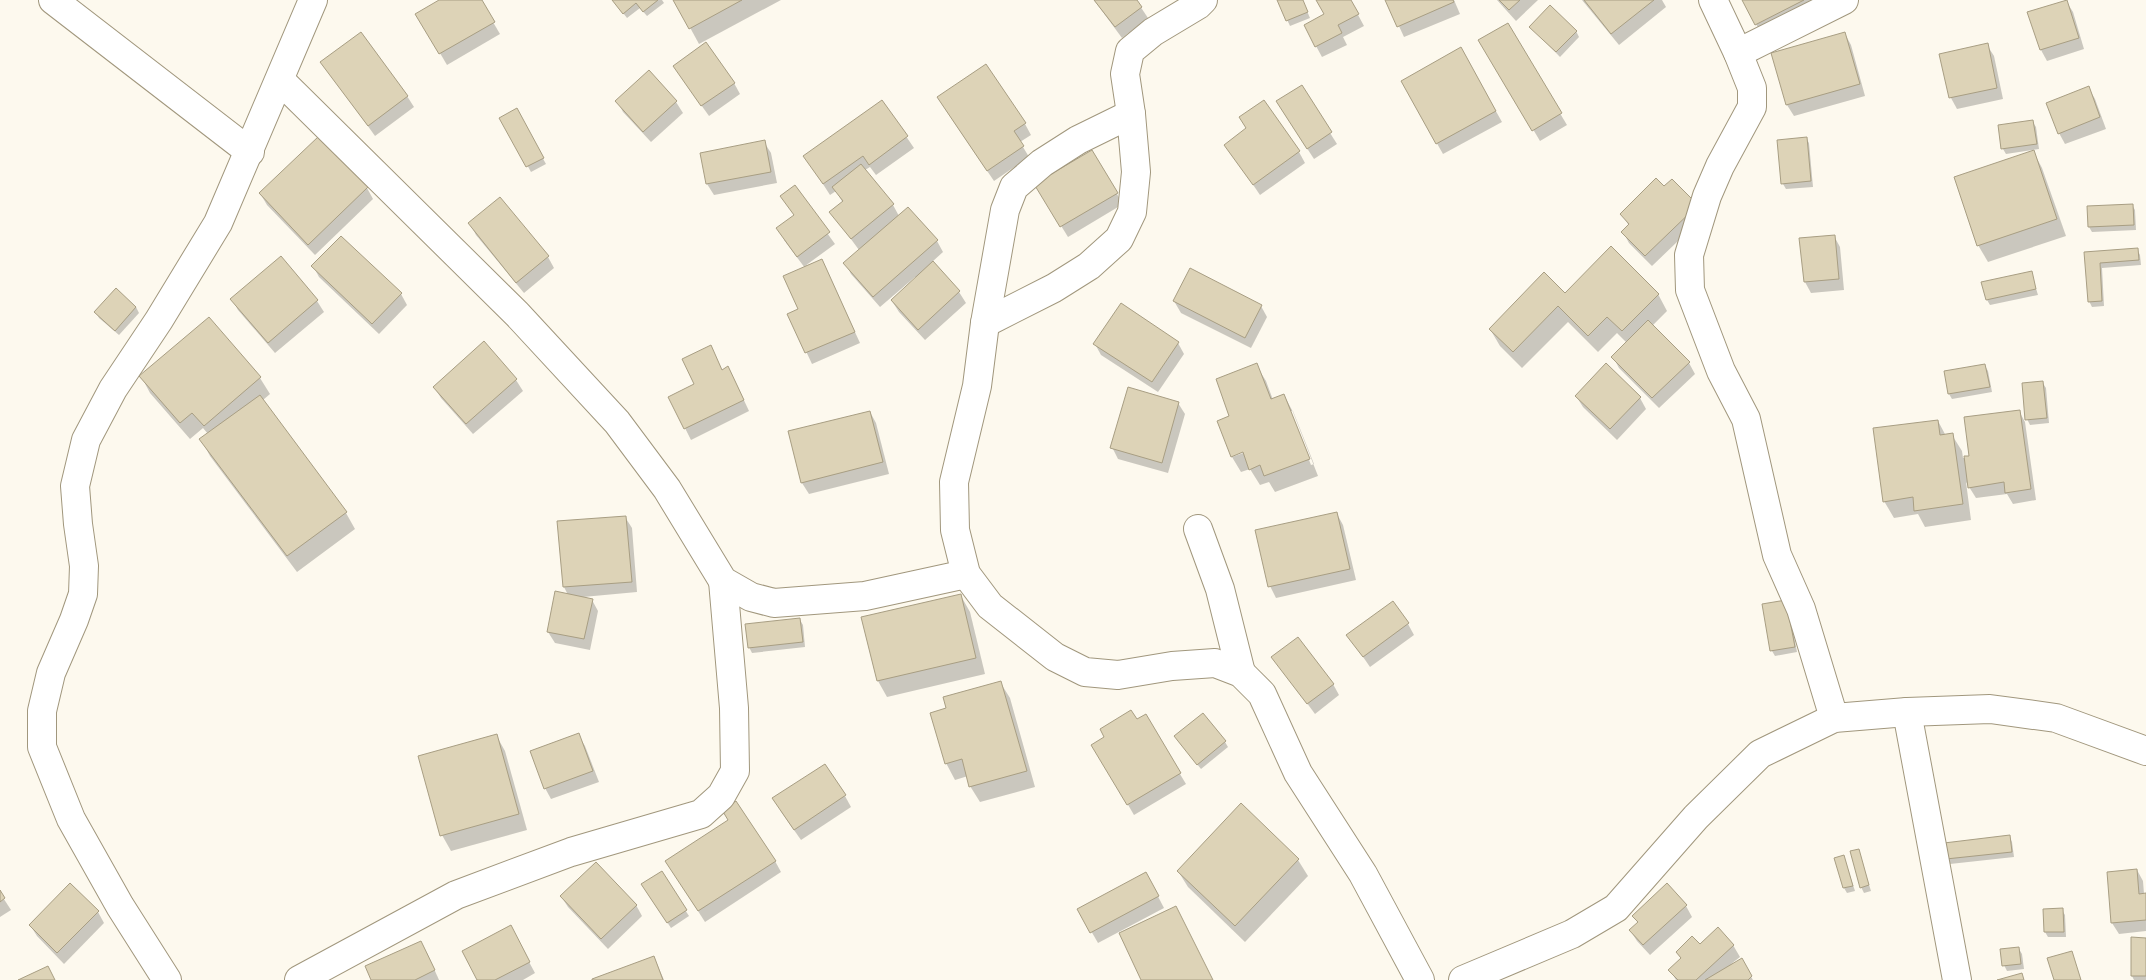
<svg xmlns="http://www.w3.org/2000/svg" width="2146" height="980" font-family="Georgia,serif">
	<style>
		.shadow { fill: #0003; fill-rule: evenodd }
		.building { fill: #ddd3b7; stroke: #a89e83 }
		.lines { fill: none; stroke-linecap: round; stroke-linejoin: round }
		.minor-casing { stroke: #a1977d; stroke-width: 30 }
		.minor { stroke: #fff; stroke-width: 28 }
	</style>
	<rect width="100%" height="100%" fill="#fdf9ee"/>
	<g class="shadow">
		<path d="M442,0H480L500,34L447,65L417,14Z"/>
		<path d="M613,0H662L664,3L647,16L640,8L627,18Z"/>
		<path d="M675,0H781L699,44Z"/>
		<path d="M1094,0H1136L1148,18L1122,38Z"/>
		<path d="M1278,0H1302L1310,18L1290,26Z"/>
		<path d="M1318,0H1350L1364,26L1343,37L1347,45L1322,57L1316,46L1326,15Z"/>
		<path d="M1387,0H1454L1460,14L1404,37Z"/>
		<path d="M1497,0H1538L1516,21Z"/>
		<path d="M1582,0H1662L1666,7L1619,45Z"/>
		<path d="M1743,0H1816L1762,35Z"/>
		<path d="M2066,1L2073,12L2084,49L2047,61L2041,50L2029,13Z"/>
		<path d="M1507,25L1567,125L1540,141L1480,41Z"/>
		<path d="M1531,27L1576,31L1579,37L1560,57Z"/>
		<path d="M1845,34L1851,45L1865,96L1794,116L1787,105Z"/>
		<path d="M1987,45L1994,56L2003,99L1957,109L1951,98L1941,55Z"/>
		<path d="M1461,49L1502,122L1443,154L1402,82Z"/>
		<path d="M322,62L407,96L414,107L375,136Z"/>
		<path d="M649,72L676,102L683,113L651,142L623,112L617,101Z"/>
		<path d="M681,77L734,83L740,94L709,116Z"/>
		<path d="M1301,87L1337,144L1314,159L1284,113Z"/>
		<path d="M2088,87L2095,99L2106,129L2065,144L2059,133Z"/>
		<path d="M882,101L914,148L876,175L870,167L865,170L893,205L899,216L937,241L943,252L932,262L959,292L966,303L925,340L899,312L892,301L917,278L915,277L880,307L851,274L845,263L859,250L831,212L843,203L836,191L830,195L805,156Z"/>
		<path d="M945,109L1025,124L1031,135L1020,142L1029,157L994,181Z"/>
		<path d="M516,110L546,164L531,172L501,118Z"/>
		<path d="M2032,121L2036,127L2039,149L2006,154L2003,149L1999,126Z"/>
		<path d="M1806,138L1809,143L1813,187L1786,189L1783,184Z"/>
		<path d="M764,142L771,153L777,183L714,195L707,184Z"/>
		<path d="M1226,145L1299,152L1305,163L1260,195Z"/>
		<path d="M1091,151L1123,204L1068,237L1036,185Z"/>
		<path d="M2033,151L2042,168L2066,236L1988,262L1978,245Z"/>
		<path d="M794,187L835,244L805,266L822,260L860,343L812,364L789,315L799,310L805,268L784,240L795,216L781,196Z"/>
		<path d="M367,188L373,199L315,255L267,205L260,193Z"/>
		<path d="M1664,188L1703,217L1652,266L1629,243L1623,232L1629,226L1622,214Z"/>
		<path d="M2132,205L2135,210L2136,230L2092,232L2089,227Z"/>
		<path d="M470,224L548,257L554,268L524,293L476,235Z"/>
		<path d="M1834,236L1840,247L1844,290L1811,293L1805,282L1801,239Z"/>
		<path d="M2137,249L2140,255L2141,265L2102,268L2104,306L2092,307L2089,301L2086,253Z"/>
		<path d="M281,258L317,301L324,312L275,353L238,310L232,299Z"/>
		<path d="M313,266L401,294L407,305L379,334L319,277Z"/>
		<path d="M2031,272L2038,295L1990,305L1987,300Z"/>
		<path d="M1565,294H1658L1667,311L1652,326L1689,363L1695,374L1659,408L1619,368L1613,357L1627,343L1617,333L1598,352L1568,322L1522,368L1500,346L1490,329Z"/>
		<path d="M1174,301L1261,306L1267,317L1251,348L1181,313Z"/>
		<path d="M136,307L139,313L119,335L99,318L96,312Z"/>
		<path d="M209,319L260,378L270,394L263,400L346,513L355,529L297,572L210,456L201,439L208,434L203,428L190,439L150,393L141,376Z"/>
		<path d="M1178,343L1184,354L1158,392L1101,355L1095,344Z"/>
		<path d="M716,358L722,371L734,379L749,411L691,440L685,428L696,385Z"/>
		<path d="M1256,365L1266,381L1273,400L1284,395L1293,412L1318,476L1275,492L1269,482L1260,485L1250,469L1241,472L1232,457L1249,451L1248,449L1232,456L1231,417ZM1290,411H1293L1314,464L1311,465Z"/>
		<path d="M1985,366L1988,371L1992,392L1952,399L1949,394L1945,372Z"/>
		<path d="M516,380L523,391L473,434L441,398L434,387Z"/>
		<path d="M2042,382L2046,388L2049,423L2030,425L2027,419Z"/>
		<path d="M1576,396L1640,398L1646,409L1617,440L1583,407Z"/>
		<path d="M1178,403L1185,414L1168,473L1118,459L1112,447Z"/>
		<path d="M2019,411L2025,422L2036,500L2013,504L2007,494L1976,498L1966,482L1971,520L1925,527L1918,514L1894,518L1884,501L1938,421L1946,436L1952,435L1962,451L1963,458L1971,457Z"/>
		<path d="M870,412L876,423L889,474L809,494L802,483L789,432Z"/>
		<path d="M1337,514L1343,525L1356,580L1276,598L1270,586Z"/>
		<path d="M625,517L632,528L637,592L583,597L592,600L598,611L590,650L555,643L548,632L568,595L564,587L559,523Z"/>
		<path d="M961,596L970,612L985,674L887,697L878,681L863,618Z"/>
		<path d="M1763,605L1788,606L1797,652L1775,656L1772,651Z"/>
		<path d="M800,620L803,625L805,647L752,653L749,647Z"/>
		<path d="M1408,624L1414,635L1370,667L1348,635Z"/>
		<path d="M1273,657L1333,684L1339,695L1315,714Z"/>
		<path d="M1000,682L1010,698L1035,787L980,802L970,786L968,776L955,780L946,763L948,709Z"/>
		<path d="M1145,716L1186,784L1134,815L1093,745Z"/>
		<path d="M496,735L505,751L527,830L451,851L442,835Z"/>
		<path d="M578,735L585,746L599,782L551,799L545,788Z"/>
		<path d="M1179,742H1225L1228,747L1201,769Z"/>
		<path d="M845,796L851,807L801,840L780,810Z"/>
		<path d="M2009,836L2012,842L2014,857L1950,864L1947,859Z"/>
		<path d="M1858,850L1871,891L1864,893L1861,887Z"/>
		<path d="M1844,857L1855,891L1847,893L1844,888Z"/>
		<path d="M1298,860L1308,876L1245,942L1188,887L1178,871Z"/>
		<path d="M775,861L781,872L705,922L673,872Z"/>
		<path d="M2137,870L2143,881L2144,894H2146V931L2119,934L2112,923Z"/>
		<path d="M661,873L689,916L671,928L646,890Z"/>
		<path d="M1152,885L1164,908L1098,943L1079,910Z"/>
		<path d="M0,893L11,910L0,917Z"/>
		<path d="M561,896L636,905L642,916L608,949L568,907Z"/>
		<path d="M1686,906L1692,917L1650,955L1637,941L1630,930L1638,923L1633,916Z"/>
		<path d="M2062,910L2065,915L2066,937H2048L2045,932Z"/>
		<path d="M98,912L104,923L64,964L37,936L30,925Z"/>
		<path d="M516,938L535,973L523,980H479Z"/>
		<path d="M2146,939V980H2134L2132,976Z"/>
		<path d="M1733,945L1740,957L1731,964L1741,960L1753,980H1676L1670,970L1681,959L1677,952L1700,946Z"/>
		<path d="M2019,949L2022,954L2024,969L2007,971L2004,965Z"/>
		<path d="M427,953L439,980H373Z"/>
		<path d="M654,957L664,980H593Z"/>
	</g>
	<g class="building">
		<path d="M439,0H482L495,22L439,54L415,14Z"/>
		<path d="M612,0H658L643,12L636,3L623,14Z"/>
		<path d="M673,0H742L689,29Z"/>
		<path d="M1094,0H1137L1142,7L1115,27Z"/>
		<path d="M1277,0H1303L1308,12L1286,21Z"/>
		<path d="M1316,0H1351L1359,14L1338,25L1342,33L1315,47L1304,25L1324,14Z"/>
		<path d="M1385,0H1453L1454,2L1397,27Z"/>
		<path d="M1499,0H1520L1509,10Z"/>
		<path d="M1584,0H1654L1611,34Z"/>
		<path d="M1742,0H1804L1755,25Z"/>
		<path d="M2067,0L2079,38L2040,50L2027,12Z"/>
		<path d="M1550,5L1577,31L1556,52L1529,27Z"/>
		<path d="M1508,23L1562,113L1532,131L1478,40Z"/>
		<path d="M361,32L408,96L368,126L320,62Z"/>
		<path d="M1845,32L1860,84L1786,105L1771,53Z"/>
		<path d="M706,42L735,83L701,106L673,66Z"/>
		<path d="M1988,43L1997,88L1949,98L1939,54Z"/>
		<path d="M1461,47L1496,111L1436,144L1401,81Z"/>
		<path d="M986,64L1026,123L1014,131L1024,146L987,171L937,97Z"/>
		<path d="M649,70L677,101L643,132L615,101Z"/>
		<path d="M1302,85L1332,132L1307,149L1276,101Z"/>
		<path d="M2089,86L2100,117L2058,134L2046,103Z"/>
		<path d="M882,100L908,136L869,165L863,156L823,184L803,156Z"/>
		<path d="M1264,100L1300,151L1253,185L1224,145L1246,128L1239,117Z"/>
		<path d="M517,108L544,158L526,167L499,118Z"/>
		<path d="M2033,120L2037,144L2001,149L1998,125Z"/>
		<path d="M319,136L368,187L308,245L259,193Z"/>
		<path d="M1807,137L1811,181L1781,184L1777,140Z"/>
		<path d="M765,140L771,172L706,184L700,153Z"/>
		<path d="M1092,150L1118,193L1060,227L1034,184Z"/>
		<path d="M2034,150L2057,219L1977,246L1954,177Z"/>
		<path d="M861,164L894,204L851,239L829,212L843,201L832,187Z"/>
		<path d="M1656,178L1664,186L1672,179L1698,205L1645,256L1621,232L1629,224L1620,214Z"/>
		<path d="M795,185L830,232L797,257L776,228L794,215L780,196Z"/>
		<path d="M500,197L549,256L516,283L468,223Z"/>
		<path d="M2133,204L2134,225L2088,227L2087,206Z"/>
		<path d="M908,207L938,240L873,297L843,263Z"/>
		<path d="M1835,235L1839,279L1804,282L1799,238Z"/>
		<path d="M341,236L402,293L372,324L311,266Z"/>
		<path d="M1611,246L1659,294L1622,331L1607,317L1588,336L1558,306L1513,352L1489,329L1544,272L1565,293Z"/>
		<path d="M2138,248L2139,260L2100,263L2102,301L2088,302L2084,252Z"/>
		<path d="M281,256L318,300L268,343L230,299Z"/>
		<path d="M822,259L855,332L805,353L787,314L798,309L783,276Z"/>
		<path d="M933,261L960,291L918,330L891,300Z"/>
		<path d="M1190,268L1262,305L1245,338L1173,301Z"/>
		<path d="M2032,271L2036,289L1986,300L1981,282Z"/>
		<path d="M116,288L136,307L115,331L94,312Z"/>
		<path d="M1121,303L1179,342L1152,382L1093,344Z"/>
		<path d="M209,317L261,377L204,426L192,413L180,423L139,376Z"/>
		<path d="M1648,320L1690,362L1652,398L1611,357Z"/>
		<path d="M484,341L517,379L466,424L433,387Z"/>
		<path d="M711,345L722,370L728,366L744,400L684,429L668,397L694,384L682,359Z"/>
		<path d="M1257,363L1271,399L1284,394L1310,459L1264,476L1260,465L1249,470L1243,452L1231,457L1217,421L1229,416L1216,379Z"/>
		<path d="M1606,363L1641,397L1610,429L1575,396Z"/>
		<path d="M1985,364L1990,387L1948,394L1944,371Z"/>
		<path d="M2043,381L2047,418L2025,420L2022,383Z"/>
		<path d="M1128,387L1179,402L1162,463L1110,448Z"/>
		<path d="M260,395L347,512L287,556L199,439Z"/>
		<path d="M2020,410L2031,489L2005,493L2004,482L1968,488L1964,456H1969L1964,417Z"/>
		<path d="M870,411L883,462L801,483L788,431Z"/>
		<path d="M1938,420L1940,435L1953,433L1963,504L1914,511L1913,497L1883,502L1873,428Z"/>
		<path d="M1337,512L1350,569L1268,587L1255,530Z"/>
		<path d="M626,516L632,582L563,587L557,521Z"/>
		<path d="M555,591L593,599L584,639L547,632Z"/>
		<path d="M961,594L976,658L877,681L861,617Z"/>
		<path d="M1786,600L1795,647L1770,651L1762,604Z"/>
		<path d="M1393,601L1409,623L1363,657L1346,635Z"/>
		<path d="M800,618L803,642L748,648L745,624Z"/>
		<path d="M1298,637L1334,684L1307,704L1271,657Z"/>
		<path d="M1001,681L1027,771L969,787L962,759L945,764L930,713L946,708L943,697Z"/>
		<path d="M1131,710L1137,719L1146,714L1181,773L1127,805L1091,745L1104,737L1100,729Z"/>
		<path d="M1203,713L1226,741L1197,765L1174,736Z"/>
		<path d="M579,733L593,771L544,789L530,751Z"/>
		<path d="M497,734L519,814L440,836L418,756Z"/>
		<path d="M825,764L846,795L794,830L772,798Z"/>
		<path d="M736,801L776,861L698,911L665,861L728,820L722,810Z"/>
		<path d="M1241,803L1299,859L1235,926L1177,871Z"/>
		<path d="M2010,835L2012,852L1946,859L1944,843Z"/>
		<path d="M1859,849L1869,885L1860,888L1850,851Z"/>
		<path d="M1844,855L1853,886L1843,888L1834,858Z"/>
		<path d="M596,862L637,905L601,939L560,896Z"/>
		<path d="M2137,869L2139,894L2146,893V920L2111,923L2107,872Z"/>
		<path d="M662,871L687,910L667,923L641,884Z"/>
		<path d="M1146,872L1159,896L1090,933L1077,909Z"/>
		<path d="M70,883L99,911L57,953L29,925Z"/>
		<path d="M1667,883L1687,905L1643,945L1629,930L1638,922L1632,916Z"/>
		<path d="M0,890L5,898L0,902Z"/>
		<path d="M1176,906L1213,980H1141L1119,933Z"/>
		<path d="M2063,908L2064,932H2044L2043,909Z"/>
		<path d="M511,925L530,962L495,980H477L462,951Z"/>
		<path d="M1718,927L1734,945L1696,980H1678L1668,970L1681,958L1676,952L1692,936L1700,944Z"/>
		<path d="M2131,937L2146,938V976H2131Z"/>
		<path d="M421,941L435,970L415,980H371L365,966Z"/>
		<path d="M2019,947L2021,964L2002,966L2000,949Z"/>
		<path d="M2072,951L2081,980H2054L2047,958Z"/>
		<path d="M654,956L663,980H592V979Z"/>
		<path d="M1742,958L1752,976L1748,980H1705Z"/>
		<path d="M48,966L55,980H18Z"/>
		<path d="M2022,973L2024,980H1997Z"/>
	</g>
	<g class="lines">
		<g class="minor-casing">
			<g id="minor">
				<path d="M53,0L250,152"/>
				<path d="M1713,0L1738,53L1752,88V107L1720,166L1707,196L1689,255L1690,290L1721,371L1746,419L1777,555L1801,609L1834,718"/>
				<path d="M1738,53L1844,0"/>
				<path d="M280,80L517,314L617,422L667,489L723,581L751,597L774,603L865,596L966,574"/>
				<path d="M1131,114L1078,140L1042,163L1014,187L1005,210L985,323L977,386L954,482L955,530L966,574L990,606L1055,657L1085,672L1118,675L1172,666L1215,663L1241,673L1262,694L1298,773L1363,874L1420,980"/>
				<path d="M985,323L1054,288L1089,266L1119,239L1132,212L1136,172L1131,114L1125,74L1130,51L1153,32L1198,5L1203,0"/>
				<path d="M1198,529L1220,589L1241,673"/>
				<path d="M1907,712L1957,980"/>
				<path d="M167,980L120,906L71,819L42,747V711L51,673L74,620L83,594L84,566L78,524L75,486L86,440L113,389L159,320L218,223L313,0"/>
				<path d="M299,980L456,895L571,852L701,814L721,796L735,771L734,708L723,581"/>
				<path d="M1463,980L1572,934L1616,908L1696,817L1760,754L1834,718L1907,712L1990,709L2056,718L2146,751"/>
			</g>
		</g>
		<use href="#minor" class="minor"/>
	</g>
</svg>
